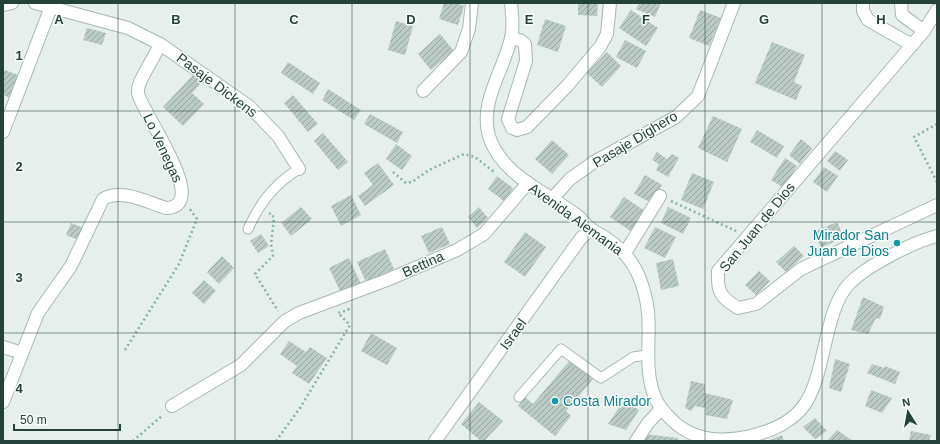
<svg xmlns="http://www.w3.org/2000/svg" width="940" height="444" font-family="Arial,sans-serif">
	<style>
		.building { fill: url(#building-hatch) }
		.lines { fill: none; stroke-linecap: round; stroke-linejoin: round }
		.service-casing { stroke: #a8b8b2; stroke-width: 11 }
		.pedestrian-casing { stroke: #a8b8b2; stroke-width: 14 }
		.minor-casing { stroke: #a8b8b2; stroke-width: 14 }
		.secondary-casing { stroke: #a4bbb3; stroke-width: 14 }
		.path { stroke: #86b3a5; stroke-width: 2.5; stroke-dasharray: 2 3; stroke-linecap: butt }
		.service { stroke: #fff; stroke-width: 9 }
		.pedestrian { stroke: #fff; stroke-width: 12 }
		.minor { stroke: #fff; stroke-width: 12 }
		.secondary { stroke: #fff; stroke-width: 12 }
		.grid { fill: none; stroke: #24423a; stroke-width: 1; stroke-opacity: 0.55 }
		.culture-dot { fill: #0f9aa8; stroke: #f7fbf9; stroke-width: 1.5 }
		.labels { text-anchor: middle; dominant-baseline: central; stroke-width: 3; stroke-linejoin: round; paint-order: stroke }
		.street-label { font-size: 14px; fill: #24423a; stroke: #f7fbf9 }
		.culture-label { font-size: 14px; fill: #0d838f; stroke: #f7fbf9; text-anchor: end }
		.grid-label { font-size: 13px; text-anchor: middle; font-weight: bold; fill: #24423a; stroke: #f7fbf9; stroke-width: 3; stroke-linejoin: round; paint-order: stroke }
	</style>
	<defs>
		<pattern id="building-hatch" width="6" height="6" patternUnits="userSpaceOnUse"><rect width="6" height="6" fill="#bbcac4"/><path d="M-1 1l2-2M0 6l6-6M5 7l2-2" fill="none" stroke="#98a6a0"/></pattern>
	</defs>
	<rect width="100%" height="100%" fill="#e6efeb"/>
	<g class="building">
		<path d="M444,3H456L464,6L458,25L439,19Z"/>
		<path d="M578,3H598L597,16L578,15Z"/>
		<path d="M639,3H661L655,17L636,9Z"/>
		<path d="M631,10L658,28L646,46L619,28Z"/>
		<path d="M700,10L721,18L709,46L689,38Z"/>
		<path d="M545,19L566,26L558,52L537,45Z"/>
		<path d="M396,21L413,26L405,55L388,50Z"/>
		<path d="M87,28L106,33L102,45L83,40Z"/>
		<path d="M440,34L454,51L431,70L418,54Z"/>
		<path d="M625,40L646,51L637,68L616,57Z"/>
		<path d="M772,42L805,55L794,82L802,86L796,100L755,83Z"/>
		<path d="M607,52L621,66L602,87L587,73Z"/>
		<path d="M288,62L320,83L313,94L281,73Z"/>
		<path d="M5,70L20,76L11,98L3,95V75Z"/>
		<path d="M194,74L202,82L192,93L204,104L183,126L163,107Z"/>
		<path d="M328,89L361,110L354,120L322,100Z"/>
		<path d="M293,95L318,124L308,132L284,103Z"/>
		<path d="M370,114L403,132L397,143L364,124Z"/>
		<path d="M713,116L742,129L727,162L698,148Z"/>
		<path d="M757,130L784,146L777,158L750,142Z"/>
		<path d="M323,133L348,162L338,170L314,141Z"/>
		<path d="M801,139L812,148L800,164L789,155Z"/>
		<path d="M552,140L569,155L552,174L535,159Z"/>
		<path d="M396,144L412,156L402,170L386,159Z"/>
		<path d="M835,151L848,160L840,171L827,161Z"/>
		<path d="M657,152L667,159L672,154L679,158L668,177L656,170L659,164L652,160Z"/>
		<path d="M785,158L797,166L784,188L771,180Z"/>
		<path d="M378,163L394,185L365,206L358,196L373,185L364,173Z"/>
		<path d="M824,167L838,176L827,192L813,182Z"/>
		<path d="M692,173L714,182L703,209L681,200Z"/>
		<path d="M645,175L662,185L652,203L634,194Z"/>
		<path d="M497,176L513,188L504,201L488,189Z"/>
		<path d="M351,195L361,215L341,226L331,206Z"/>
		<path d="M624,197L645,211L632,232L610,217Z"/>
		<path d="M301,207L312,219L291,236L281,223Z"/>
		<path d="M479,207L488,218L477,228L468,217Z"/>
		<path d="M668,207L691,218L683,234L661,223Z"/>
		<path d="M837,222L844,237L821,248L814,232Z"/>
		<path d="M71,223L83,228L78,240L66,235Z"/>
		<path d="M442,227L450,244L429,253L421,236Z"/>
		<path d="M655,227L676,237L665,258L644,248Z"/>
		<path d="M525,232L546,247L525,277L504,262Z"/>
		<path d="M261,234L269,246L258,253L250,241Z"/>
		<path d="M794,246L804,256L786,272L776,262Z"/>
		<path d="M385,249L394,269L366,282L357,262Z"/>
		<path d="M222,256L234,268L219,284L207,272Z"/>
		<path d="M349,258L361,284L341,293L329,268Z"/>
		<path d="M673,259L679,286L661,290L656,263Z"/>
		<path d="M759,271L770,281L756,295L745,285Z"/>
		<path d="M204,280L216,291L204,304L192,293Z"/>
		<path d="M863,297L884,307L880,319L876,318L868,334L851,330Z"/>
		<path d="M371,333L397,348L387,365L361,351Z"/>
		<path d="M289,341L306,352L310,347L327,358L309,384L292,373L297,366L280,354Z"/>
		<path d="M835,359L850,364L841,392L829,388Z"/>
		<path d="M570,360L593,379L566,411L571,416L555,436L518,406L525,397L533,404Z"/>
		<path d="M872,364L884,368L885,366L900,372L895,384L867,373Z"/>
		<path d="M691,381L705,384V393L733,400L727,419L705,415L706,408L695,406L691,411L685,408Z"/>
		<path d="M871,390L892,398L882,413L865,406Z"/>
		<path d="M624,400L639,410L626,430L608,424Z"/>
		<path d="M479,402L503,421L484,441H481L461,424Z"/>
		<path d="M815,418L827,431L815,439L803,427Z"/>
		<path d="M837,430L853,441H827Z"/>
		<path d="M911,431L931,435L929,441H909Z"/>
		<path d="M645,434L678,438L677,441H645Z"/>
		<path d="M782,435L784,441H768Z"/>
	</g>
	<g class="lines">
		<g class="service-casing">
			<g id="service">
				<path d="M248,229C259,204 275,183 299,169"/>
				<path d="M519,397L561,349L601,378L633,357L647,355"/>
			</g>
		</g>
		<g class="pedestrian-casing">
			<g id="pedestrian">
				<path d="M863,3V11L868,20L912,45"/>
				<path d="M901,3L902,15L924,31"/>
			</g>
		</g>
		<g class="minor-casing">
			<g id="minor">
				<path d="M35,3L128,28L160,44L250,107L278,136L299,169"/>
				<path d="M3,5L12,3"/>
				<path d="M937,10L924,31L718,271C717,292 720,297 738,308L756,304L801,269L937,205"/>
				<path d="M511,38L520,40L525,44L526,61L508,119L512,128L517,130L527,127L567,86L600,47L607,34L610,3"/>
				<path d="M423,91L461,52L469,29L472,3"/>
				<path d="M3,132L51,7"/>
				<path d="M551,200L570,179L594,162L676,117L698,96L734,3"/>
				<path d="M625,253L660,196"/>
				<path d="M3,347L22,353"/>
				<path d="M3,402L38,313L71,266L103,199C121,188 147,202 166,208C213,207 140,110 138,93C136,82 156,56 160,44"/>
				<path d="M172,406L241,365L285,321L299,313L387,280L457,250L484,234L527,184"/>
				<path d="M435,441L581,238L591,229"/>
				<path d="M636,441L648,423L661,409"/>
			</g>
		</g>
		<g class="secondary-casing">
			<path id="secondary" d="M511,3C512,15 514,26 511,38C504,70 479,102 489,136C501,176 549,193 579,217C583,221 587,226 591,229C597,233 604,236 610,241C629,254 640,273 645,295C654,328 642,362 654,395C657,404 662,410 669,417C693,443 725,443 758,434C776,429 795,419 805,404C826,373 824,310 849,284C866,266 913,242 937,236"/>
		</g>
		<g class="path">
			<path d="M937,124L914,137L937,182"/>
			<path d="M393,172L406,183L412,182L429,170L464,154L475,157L493,171L495,170"/>
			<path d="M671,201L736,231"/>
			<path d="M269,214L271,213L274,218L271,244L273,256L255,274L278,311"/>
			<path d="M125,350L179,264L197,219L189,208"/>
			<path d="M133,441L163,415"/>
			<path d="M276,441L300,408L350,325L338,313L348,310L350,307"/>
		</g>
		<use href="#service" class="service"/>
		<use href="#pedestrian" class="pedestrian"/>
		<use href="#minor" class="minor"/>
		<use href="#secondary" class="secondary"/>
	</g>
	<path class="grid" d="M118,3V441M235,3V441M352,3V441M470,3V441M588,3V441M705,3V441M822,3V441M3,111H937M3,222H937M3,333H937"/>
	<g class="culture-dot">
		<circle cx="897" cy="243" r="4"/>
		<circle cx="555" cy="401" r="4"/>
	</g>
	<g class="labels">
		<g class="street-label">
			<text transform="translate(217 85) rotate(37)">Pasaje Dickens</text>
			<text transform="translate(635 139) rotate(-31)">Pasaje Dighero</text>
			<text transform="translate(163 148) rotate(65)">Lo Venegas</text>
			<text transform="translate(576 219) rotate(36)">Avenida Alemania</text>
			<text transform="translate(757 227) rotate(-51)">San Juan de Dios</text>
			<text transform="translate(423 264) rotate(-24)">Bettina</text>
			<text transform="translate(513 334) rotate(-54)">Israel</text>
		</g>
		<g class="culture-label">
			<text x="889" y="235">Mirador San<tspan x="889" dy="16">Juan de Dios</tspan></text>
			<text x="563" y="401" text-anchor="start">Costa Mirador</text>
		</g>
	</g>
	<g class="grid-label">
		<text x="59" y="24">A</text>
		<text x="176" y="24">B</text>
		<text x="294" y="24">C</text>
		<text x="411" y="24">D</text>
		<text x="529" y="24">E</text>
		<text x="646" y="24">F</text>
		<text x="764" y="24">G</text>
		<text x="881" y="24">H</text>
		<text x="19" y="60">1</text>
		<text x="19" y="171">2</text>
		<text x="19" y="282">3</text>
		<text x="19" y="393">4</text>
	</g>
	<rect width="940" height="444" fill="none" stroke="#24423a" stroke-width="8"/>
	<g transform="translate(908 412) rotate(349)" stroke="#f7fbf9" stroke-width="3" paint-order="stroke">
	<path d="M0-3L7 15L0 10L-7 15Z" fill="#24423a"/>
	<text y="-6" font-size="11" font-weight="bold" text-anchor="middle" fill="#24423a">N</text>
	</g>
	<path d="M14 424v6h106v-6" fill="none" stroke="#24423a" stroke-width="2"/>
	<text x="20" y="424" font-size="12" fill="#24423a" stroke="#f7fbf9" stroke-width="3" paint-order="stroke">50 m</text>
</svg>
